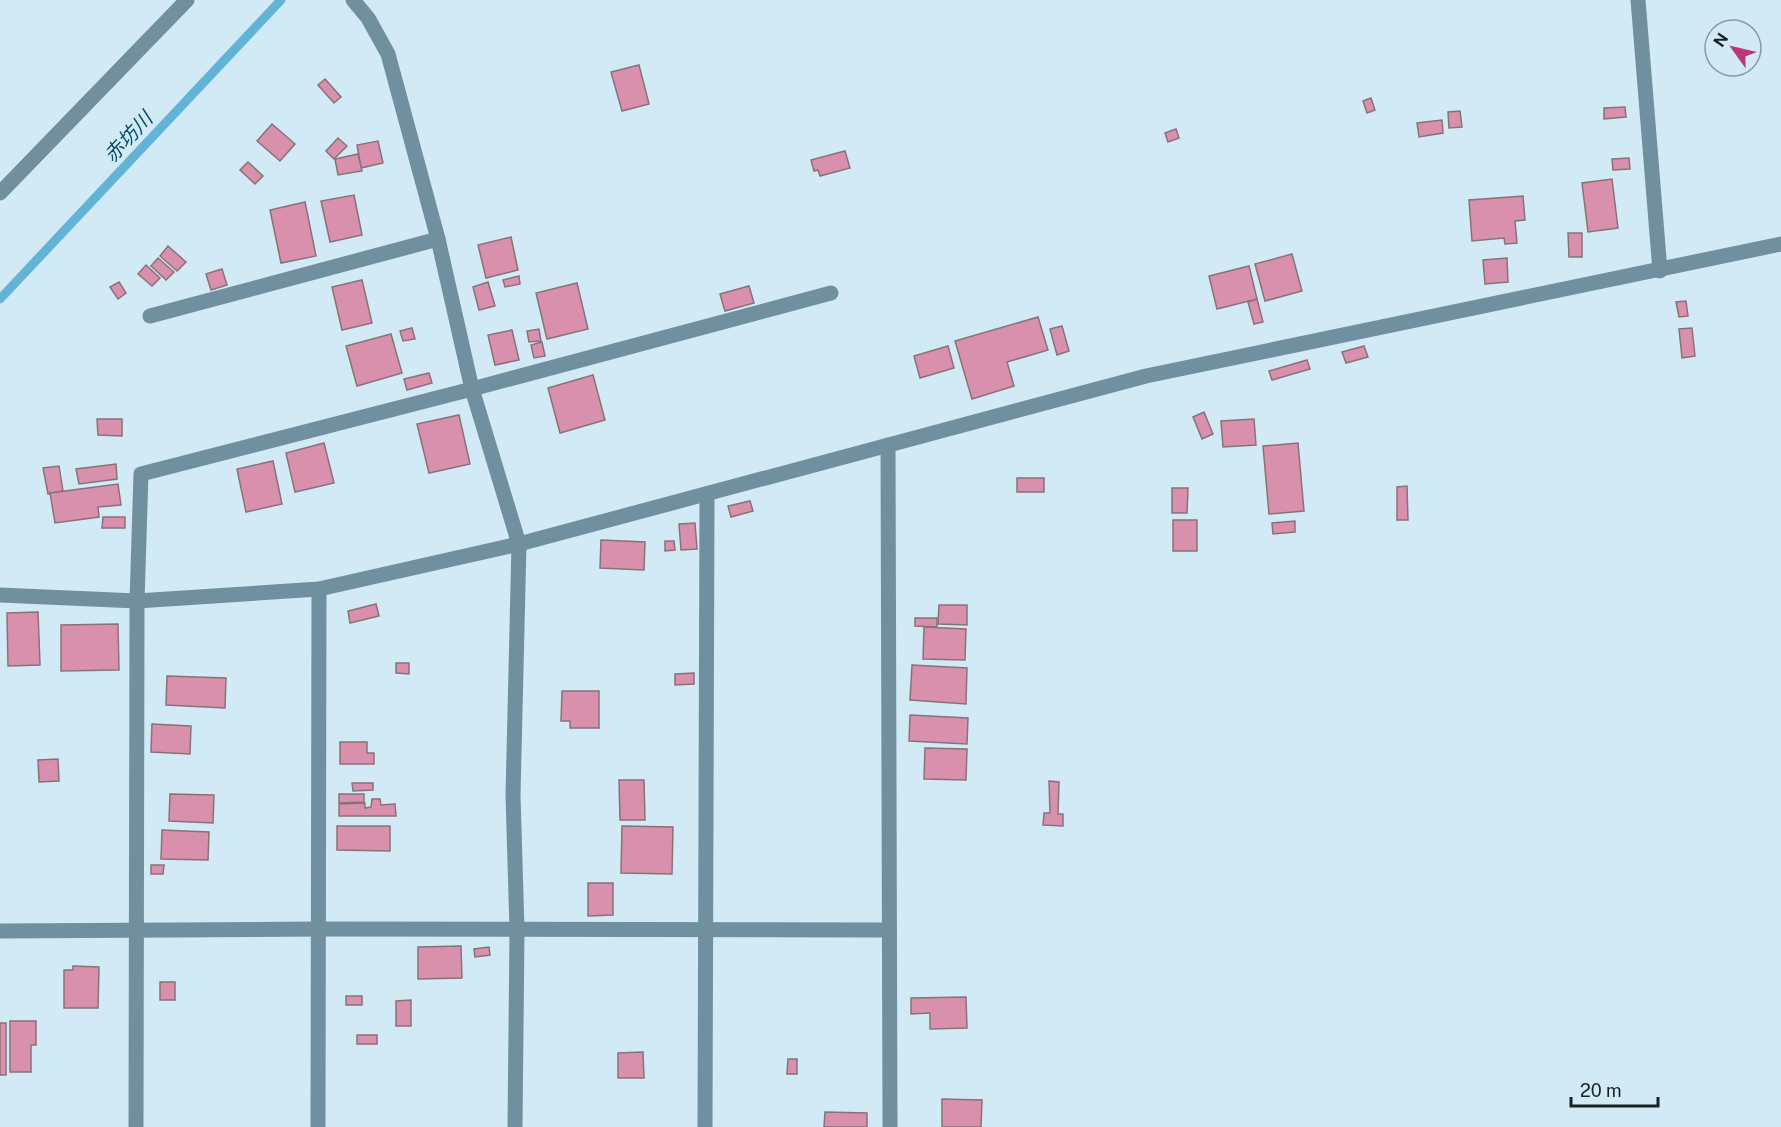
<svg xmlns="http://www.w3.org/2000/svg" width="1781" height="1127" font-family="'Public Sans','Noto Sans JP',sans-serif">
	<style>
		.lines { fill: none; stroke-linecap: round; stroke-linejoin: round }
		.stream { stroke: #62b3d6; stroke-width: 9 }
		.building { fill: #d890ad; stroke: #88727a; stroke-width: 1.5 }
		.minor { stroke: #70909f; stroke-width: 15 }
		.labels { text-anchor: middle; dominant-baseline: central; stroke-width: 5; stroke-linejoin: round; paint-order: stroke }
		.water-label { font-size: 20px; font-style: italic; fill: #094f67; stroke: #d2eaf5 }
	</style>
	<rect width="100%" height="100%" fill="#d2eaf5"/>
	<g class="lines">
		<path class="stream" d="M0,299L281,0"/>
	</g>
	<g class="building">
		<path d="M639,65L649,104L622,111L611,72Z"/>
		<path d="M325,79L341,97L334,103L318,85Z"/>
		<path d="M1371,98L1375,110L1367,113L1363,101Z"/>
		<path d="M1625,107L1626,117L1604,119V108Z"/>
		<path d="M1460,111L1462,127L1449,128L1448,112Z"/>
		<path d="M1442,120L1443,133L1419,137L1417,123Z"/>
		<path d="M272,124L295,144L280,161L257,141Z"/>
		<path d="M1176,129L1179,138L1168,142L1165,133Z"/>
		<path d="M338,138L347,146L334,159L326,151Z"/>
		<path d="M378,141L383,163L361,168L357,145Z"/>
		<path d="M845,151L850,168L820,176L818,170L814,171L811,160Z"/>
		<path d="M358,154L362,171L338,175L335,159Z"/>
		<path d="M1629,158L1630,169L1613,170L1612,159Z"/>
		<path d="M248,162L263,176L255,184L240,170Z"/>
		<path d="M1612,179L1618,228L1588,232L1582,183Z"/>
		<path d="M354,195L362,235L330,242L321,201Z"/>
		<path d="M1523,196L1525,220L1515,221L1517,243L1505,244L1504,238L1472,241L1469,200Z"/>
		<path d="M305,202L316,256L281,263L270,210Z"/>
		<path d="M1568,233H1582V257H1569Z"/>
		<path d="M511,237L518,270L486,278L478,245Z"/>
		<path d="M168,246L186,262L177,271L160,256Z"/>
		<path d="M1292,254L1302,291L1265,301L1255,264Z"/>
		<path d="M158,258L174,272L166,280L151,266Z"/>
		<path d="M1507,258L1508,282L1485,284L1483,260Z"/>
		<path d="M146,265L160,278L152,286L138,274Z"/>
		<path d="M1249,266L1257,299L1217,309L1209,276Z"/>
		<path d="M222,269L227,285L211,290L206,274Z"/>
		<path d="M519,276L520,284L505,287L503,280Z"/>
		<path d="M362,280L372,323L342,330L332,287Z"/>
		<path d="M119,282L126,293L118,299L110,287Z"/>
		<path d="M488,282L495,306L479,310L473,287Z"/>
		<path d="M577,283L588,329L547,339L536,293Z"/>
		<path d="M749,286L754,303L725,311L720,294Z"/>
		<path d="M1257,299L1263,322L1254,324L1248,302Z"/>
		<path d="M1686,301L1688,316L1679,317L1676,302Z"/>
		<path d="M1038,317L1048,350L1007,362L1014,386L972,399L955,341Z"/>
		<path d="M1062,326L1069,351L1057,355L1050,329Z"/>
		<path d="M412,328L415,339L403,341L400,331Z"/>
		<path d="M1692,328L1695,356L1682,358L1679,329Z"/>
		<path d="M539,329L541,341L529,342L527,331Z"/>
		<path d="M512,330L519,360L495,365L488,335Z"/>
		<path d="M391,334L402,373L357,386L346,346Z"/>
		<path d="M542,342L545,356L534,358L531,345Z"/>
		<path d="M948,346L954,368L920,378L914,356Z"/>
		<path d="M1364,346L1368,357L1346,363L1342,352Z"/>
		<path d="M1307,360L1310,369L1272,380L1269,371Z"/>
		<path d="M429,373L432,383L407,390L404,379Z"/>
		<path d="M593,375L605,420L560,433L548,388Z"/>
		<path d="M1204,412L1213,434L1202,439L1193,417Z"/>
		<path d="M459,415L470,464L429,473L417,424Z"/>
		<path d="M97,419H122V436L98,435Z"/>
		<path d="M1254,419L1256,445L1223,447L1221,421Z"/>
		<path d="M324,443L334,483L295,492L286,453Z"/>
		<path d="M1298,443L1304,511L1269,514L1263,446Z"/>
		<path d="M273,461L282,504L246,512L237,469Z"/>
		<path d="M116,464L117,479L79,484L76,469Z"/>
		<path d="M59,466L63,491L48,494L43,468Z"/>
		<rect x="1017" y="478" width="27" height="14"/>
		<path d="M118,484L121,505L98,507L99,517L55,523L50,493Z"/>
		<path d="M1407,486L1408,520H1397V487Z"/>
		<path d="M1172,488H1188L1187,513H1172Z"/>
		<path d="M750,501L753,511L731,517L728,506Z"/>
		<path d="M103,517H125V528H102Z"/>
		<rect x="1173" y="520" width="24" height="31"/>
		<path d="M1295,521V532L1273,534L1272,523Z"/>
		<path d="M695,523L697,549L681,550L679,524Z"/>
		<path d="M601,540L645,542L644,570L600,568Z"/>
		<path d="M665,541H674L675,550L665,551Z"/>
		<path d="M376,604L379,616L350,623L348,611Z"/>
		<path d="M939,605H967V625L938,624Z"/>
		<path d="M38,612L40,665L8,666L7,613Z"/>
		<path d="M915,618H937V627L915,626Z"/>
		<path d="M118,624L119,670L61,671V625Z"/>
		<path d="M924,627L966,629L965,660L923,659Z"/>
		<path d="M396,663H409V674L396,673Z"/>
		<path d="M912,665L967,668L966,704L910,700Z"/>
		<path d="M694,673V684L675,685V674Z"/>
		<path d="M167,676L226,678L225,708L166,705Z"/>
		<path d="M562,691H599V728H570V721H561Z"/>
		<path d="M910,715L968,718L967,744L909,741Z"/>
		<path d="M152,724L191,726L190,754L151,752Z"/>
		<path d="M340,742H367V753H374V764H340Z"/>
		<path d="M925,748L967,749L966,780L924,779Z"/>
		<path d="M58,759L59,781L39,782L38,760Z"/>
		<path d="M619,780H644L645,820H620Z"/>
		<path d="M1049,781L1059,782L1058,814H1063V826L1043,825L1044,813H1050Z"/>
		<path d="M352,783H373V790L353,791Z"/>
		<path d="M170,794L214,795L213,823L169,821Z"/>
		<path d="M339,794H364V802L339,803Z"/>
		<path d="M372,799H380L381,805L395,804L396,816H339V804L365,803V808L371,807Z"/>
		<path d="M337,826H390V851L337,850Z"/>
		<path d="M622,826L673,827L672,874L621,873Z"/>
		<path d="M162,830L209,832L208,860L161,859Z"/>
		<path d="M151,865H164L163,874H151Z"/>
		<path d="M588,883H613V915L588,916Z"/>
		<path d="M461,946L462,978L418,979V947Z"/>
		<path d="M489,947L490,955L475,957L474,949Z"/>
		<path d="M73,966L99,967L98,1008H64V970H73Z"/>
		<rect x="160" y="982" width="15" height="18"/>
		<rect x="346" y="996" width="16" height="9"/>
		<path d="M966,997L967,1028L930,1029V1013L911,1014V998Z"/>
		<path d="M411,1000V1026H396V1001Z"/>
		<path d="M10,1021H36V1045H31V1072H10Z"/>
		<rect x="0" y="1023" width="6" height="52"/>
		<rect x="357" y="1035" width="20" height="9"/>
		<path d="M643,1052L644,1078H618V1053Z"/>
		<path d="M788,1059H797V1074H787Z"/>
		<path d="M942,1099L982,1100L981,1127H942Z"/>
		<path d="M825,1112L867,1113V1127H824Z"/>
	</g>
	<g class="lines">
		<g class="minor">
			<path d="M353,0L368,18L388,54L438,239L472,389L519,544L513,795L517,930L515,1127"/>
			<path d="M1638,0L1660,271"/>
			<path d="M0,193L187,0"/>
			<path d="M150,316L438,239"/>
			<path d="M888,445L890,1127"/>
			<path d="M0,595L137,601L319,589L519,544L1146,376L1781,244"/>
			<path d="M0,931L318,929L889,930"/>
			<path d="M136,1127L137,601L141,474L472,389L831,293"/>
			<path d="M318,1127L319,589"/>
			<path d="M705,1127L707,494"/>
		</g>
	</g>
	<g class="labels">
		<g class="water-label">
			<text transform="translate(128 137) rotate(-47)">赤坊川</text>
		</g>
	</g>
	<g transform="translate(1733 48) rotate(304)"><circle r="28" fill="#d2eaf5" stroke="#889aa2" stroke-width="1.5"/>
	<path d="M0-4.5L10 22L0 15L-10 22Z" fill="#bc3678"/>
	<text y="-9" font-size="16" font-weight="bold" text-anchor="middle" fill="#182125">N</text>
	</g>
	<path d="M1571 1097v9h87v-9" fill="none" stroke="#182125" stroke-width="3"/>
	<text x="1580" y="1097" font-size="18" fill="#182125" stroke="#d2eaf5" stroke-width="4.5" paint-order="stroke">20 m</text>
</svg>
